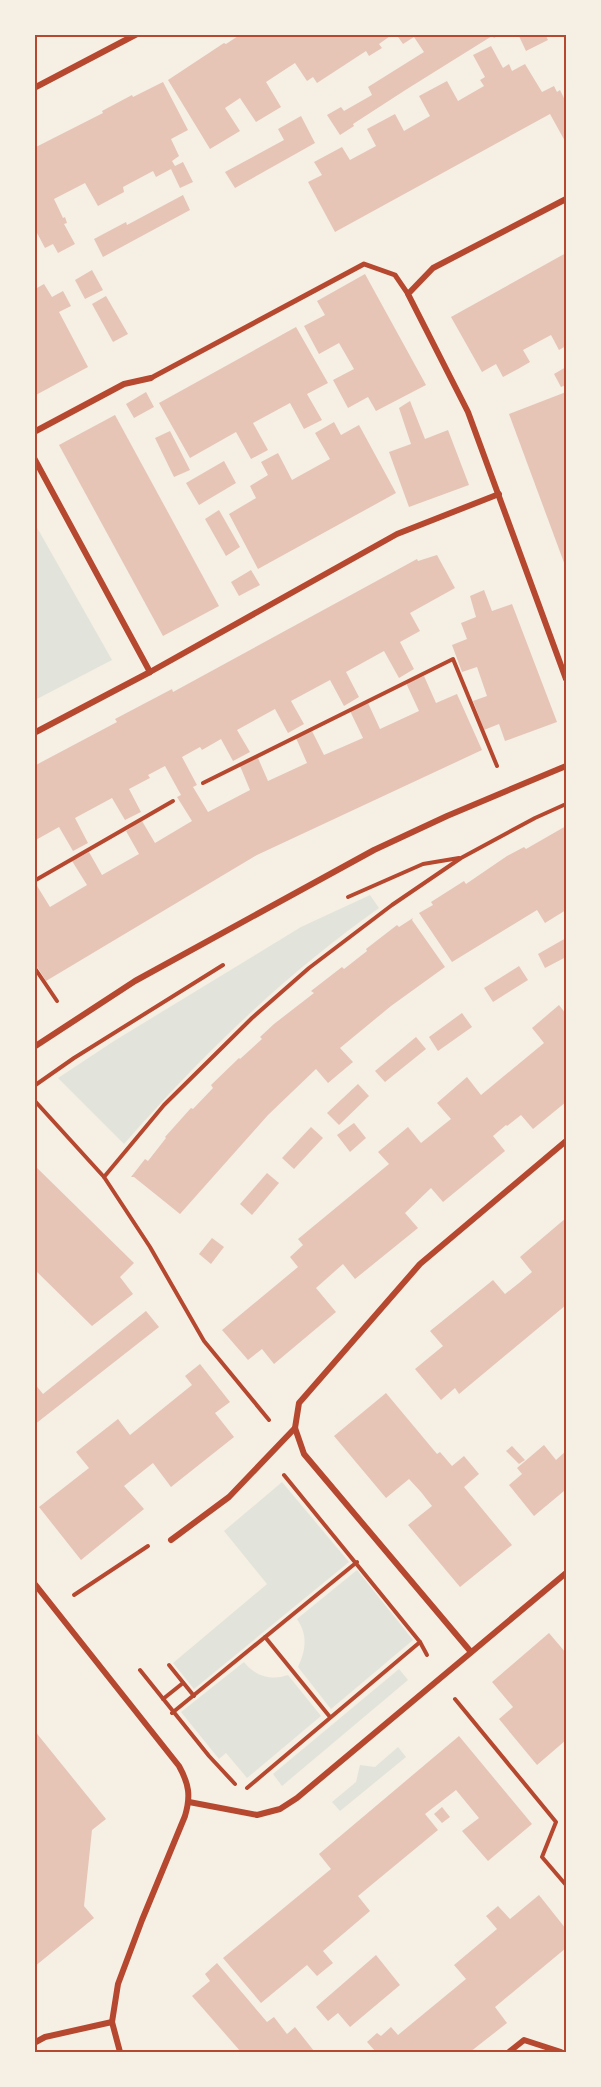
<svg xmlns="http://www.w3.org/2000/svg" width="601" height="2087" font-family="'Asap Condensed',sans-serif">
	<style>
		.green { fill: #e2e4dc }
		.building { fill: #e6c5b7 }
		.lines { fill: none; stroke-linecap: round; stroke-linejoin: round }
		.path { stroke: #b5482f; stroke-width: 4 }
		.pedestrian { stroke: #b5482f; stroke-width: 5 }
		.minor { stroke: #b5482f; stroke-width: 6 }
		.neatline { fill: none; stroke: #b5482f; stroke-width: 2 }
	</style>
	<rect width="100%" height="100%" fill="#f6efe4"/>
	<g class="green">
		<path d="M35,524L112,660L35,700H34Z"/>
		<path d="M370,895L379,908C283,976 201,1056 124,1144L58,1078L114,1041L301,927Z"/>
		<path d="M282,1482L349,1562L194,1689L173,1663L267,1584L224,1531Z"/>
		<path d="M357,1570L413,1640L331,1709L298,1667C306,1650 308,1635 297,1619Z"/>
		<path d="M244,1662C255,1676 271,1681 288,1675L321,1716L247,1778L226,1753L219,1759L181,1712Z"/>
		<path d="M399,1669L408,1680L282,1786L273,1774Z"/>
		<path d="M398,1747L406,1757L340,1811L332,1802L356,1782L360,1765L375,1767Z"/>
	</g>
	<g class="building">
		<path d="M241,34H393L379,44L382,48L369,56L366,51L317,83L313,77L307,81L295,63L266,82L281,107L256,122L240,98L225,108L240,131L210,149L168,80L224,43L226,44Z"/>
		<path d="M396,34H500L494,38L492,36L407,89L353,124L354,126L340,135L327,115L341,107L344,111L372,95L368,87L424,52L414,37L403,44Z"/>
		<path d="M518,34H545L548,40L526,51Z"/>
		<path d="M491,46L503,68L509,64L512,71L525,64L542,92L554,86L557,92L560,90L564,98L566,97V143L550,114L335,232L308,182L322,175L314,162L342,147L350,160L376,146L367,129L395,114L404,131L430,116L419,96L447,81L458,101L484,86L480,80L485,77L473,55Z"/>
		<path d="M163,82L188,130L171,139L179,156L172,161L175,166L183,162L193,182L180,188L171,169L156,177L153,171L123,187L124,192L98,206L85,183L54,199L63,218L65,217L67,223L64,224L75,244L58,253L53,244L45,248L36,231L34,232V148L103,113L102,111L132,95L133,97Z"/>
		<path d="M301,116L315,143L235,188L225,172L284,140L278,129Z"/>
		<path d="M183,195L190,210L103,257L94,239L126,222L127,225Z"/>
		<path d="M566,253V346L559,350L551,335L523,350L530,362L518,369L503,377L496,364L482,372L451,317Z"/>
		<path d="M92,270L103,290L85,299L75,280Z"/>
		<path d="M365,274L426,385L376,411L368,397L348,408L333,380L354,369L339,343L319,354L304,326L325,315L317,301Z"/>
		<path d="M34,284L37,288L44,284L52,297L63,291L71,306L59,312L88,367L34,396Z"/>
		<path d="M106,296L128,334L113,342L92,304Z"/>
		<path d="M296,327L328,383L307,394L322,420L304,429L290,403L253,423L268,450L251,459L236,432L190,458L159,403Z"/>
		<path d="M566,367V385L561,387L554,374Z"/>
		<path d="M146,392L154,407L134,418L126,404Z"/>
		<path d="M566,392V568L509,414Z"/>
		<path d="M410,401L425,439L448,430L469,485L409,507L389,452L411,444L399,408Z"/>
		<path d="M115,415L219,606L163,636L59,445Z"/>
		<path d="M334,422L341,435L359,425L396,493L258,569L229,514L256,498L250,486L268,475L261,462L278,453L292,480L330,459L315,433Z"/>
		<path d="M170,431L190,470L174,477L155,438Z"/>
		<path d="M224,461L236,483L199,505L186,483Z"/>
		<path d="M219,510L240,547L226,556L205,519Z"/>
		<path d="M437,555L455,588L410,613L420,631L400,642L414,669L399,678L384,651L346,672L359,697L344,706L330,680L291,701L304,724L288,733L275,709L237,730L250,752L233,761L221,739L202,750L200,747L182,757L197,785L193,787L208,812L250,790L240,766L258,758L268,781L307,763L296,738L312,731L324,755L363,738L350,711L368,703L380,729L419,711L406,683L424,676L436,703L457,694L482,750L257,855L46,981L34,962V881L50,907L87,885L72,861L89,852L102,875L139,854L126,831L135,825L142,821L155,843L192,821L177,797L181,795L165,766L148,775L150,778L148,779L129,789L141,812L125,820L112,798L75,818L88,843L73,851L59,827L34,841V766L117,722L115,719L172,689L173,692L417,559L418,561Z"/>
		<path d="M251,570L260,585L239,596L231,582Z"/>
		<path d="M484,590L492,611L512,604L557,722L505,741L499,724L484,730L473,701L487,696L477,667L462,672L452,645L467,639L461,623L476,617L470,596Z"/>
		<path d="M566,826V910L545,923L537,910L452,962L419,913L433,905L431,902L464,881L466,884L507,856L524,847L526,849Z"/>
		<path d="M413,918L412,920L445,967L391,1006L340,1048L353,1062L328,1083L316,1069L268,1115L180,1214L134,1177H131L145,1159L148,1161L166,1138L165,1137L191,1108L193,1109L213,1088L211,1085L239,1058L240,1059L262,1039L260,1037L274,1024L314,993L311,991L342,967L344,969L367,951L366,949L397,925L399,927Z"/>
		<path d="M566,938V957L545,968L538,954Z"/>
		<path d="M519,966L528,980L493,1002L484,988Z"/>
		<path d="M559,1005L566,1014V1102L533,1129L521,1115L507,1126L506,1125L493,1136L505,1151L443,1202L431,1188L405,1213L418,1228L355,1279L343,1264L316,1288L336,1312L274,1364L262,1349L248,1360L222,1330L298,1267L290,1257L303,1245L298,1239L389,1164L378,1152L408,1127L421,1143L451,1119L437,1103L467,1077L481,1095L544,1043L532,1028Z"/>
		<path d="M462,1013L472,1027L438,1051L429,1037Z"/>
		<path d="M416,1037L426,1049L385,1082L375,1071Z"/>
		<path d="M358,1084L369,1096L339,1125L327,1113Z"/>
		<path d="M354,1123L366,1138L350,1152L337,1135Z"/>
		<path d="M311,1127L323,1138L294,1169L282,1158Z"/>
		<path d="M34,1165L134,1263L120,1277L133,1294L92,1326L34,1269Z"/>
		<path d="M267,1173L279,1183L252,1215L240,1204Z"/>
		<path d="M566,1218V1305L459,1394L455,1388L441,1400L415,1369L443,1346L430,1331L493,1280L505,1294L519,1283L532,1272L520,1257Z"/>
		<path d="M212,1238L224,1247L211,1264L199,1254Z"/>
		<path d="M146,1311L159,1327L34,1425V1383L43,1394Z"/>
		<path d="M200,1364L230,1402L215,1413L234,1437L171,1487L153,1463L124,1486L144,1509L81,1560L39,1507L89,1468L76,1452L118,1419L130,1435L192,1385L185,1376Z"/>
		<path d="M386,1393L437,1454L440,1452L452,1466L464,1456L479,1474L464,1487L512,1545L460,1587L408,1525L432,1506L421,1492L409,1479L386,1498L334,1436Z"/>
		<path d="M544,1445L556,1460L566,1451V1495L564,1491L534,1516L509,1485L522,1474L517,1468Z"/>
		<path d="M512,1446L525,1460L519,1464L506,1451Z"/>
		<path d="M549,1633L566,1653V1740L537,1765L499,1719L513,1707L492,1682Z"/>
		<path d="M34,1730L106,1819L92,1830L84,1906L94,1918L34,1967Z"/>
		<path d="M459,1736L532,1824L488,1861L462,1831L479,1818L456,1790L425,1814L438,1830L358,1896L370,1911L323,1951L333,1963L317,1976L307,1965L261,2003L223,1958L331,1869L319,1854Z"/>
		<path d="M442,1807L450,1817L442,1823L434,1814Z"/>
		<path d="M539,1895L566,1929V1948L495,2007L507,2023L470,2052H376L367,2042L377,2033L381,2036L391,2027L398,2035L466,1979L454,1965L497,1929L486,1916L498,1906L510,1919Z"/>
		<path d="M376,1955L400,1985L350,2027L338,2013L328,2021L316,2007Z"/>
		<path d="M217,1963L267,2022L274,2017L287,2034L295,2027L314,2051L241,2052L192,1996L210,1981L205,1974Z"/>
	</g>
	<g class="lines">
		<g class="path">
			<path d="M203,783L453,659L497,766"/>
			<path d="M34,881L173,801"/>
			<path d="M348,897L423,864L459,858"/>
			<path d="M34,967L57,1001"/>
			<path d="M34,1086L74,1058L223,965"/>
			<path d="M34,1100L104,1177L150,1247L204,1341L269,1420"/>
			<path d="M104,1177L164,1105L252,1018L309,968L392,905L461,858L535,818L566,804"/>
			<path d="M74,1595L148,1546"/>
			<path d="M265,1637L330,1717"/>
			<path d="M420,1642L427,1655"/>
			<path d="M169,1665L194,1696"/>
			<path d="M140,1670L209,1756L235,1784"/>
			<path d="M163,1699L183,1683"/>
			<path d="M455,1699L556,1822L542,1857L566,1885"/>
			<path d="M172,1713L357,1562"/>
			<path d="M247,1788L420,1642L284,1475"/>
		</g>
		<path class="pedestrian" d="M151,378L364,264L395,275L408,294"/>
		<g class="minor">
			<path d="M34,88L137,34"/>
			<path d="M566,199L433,268L408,294L468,412L566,679"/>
			<path d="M34,432L124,384L151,378"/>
			<path d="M34,458L150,672"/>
			<path d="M34,733L150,672L397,534L499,494"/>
			<path d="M34,1047L135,981L374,850L447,816L566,766"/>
			<path d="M171,1540L229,1497L295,1428"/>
			<path d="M34,1583L179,1766C189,1784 191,1796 185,1816L142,1920L118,1984L112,2022L120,2052"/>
			<path d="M471,1652L304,1454L295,1428L299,1403L420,1264L566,1141"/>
			<path d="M189,1802L257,1815L280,1809L297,1798L566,1573"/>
			<path d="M34,2043L45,2037L112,2022"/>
			<path d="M509,2052L524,2040L561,2052"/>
		</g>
	</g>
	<rect width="601" height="2087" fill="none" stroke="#f6efe4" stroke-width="72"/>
	<rect x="36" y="36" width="529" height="2015" class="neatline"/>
</svg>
